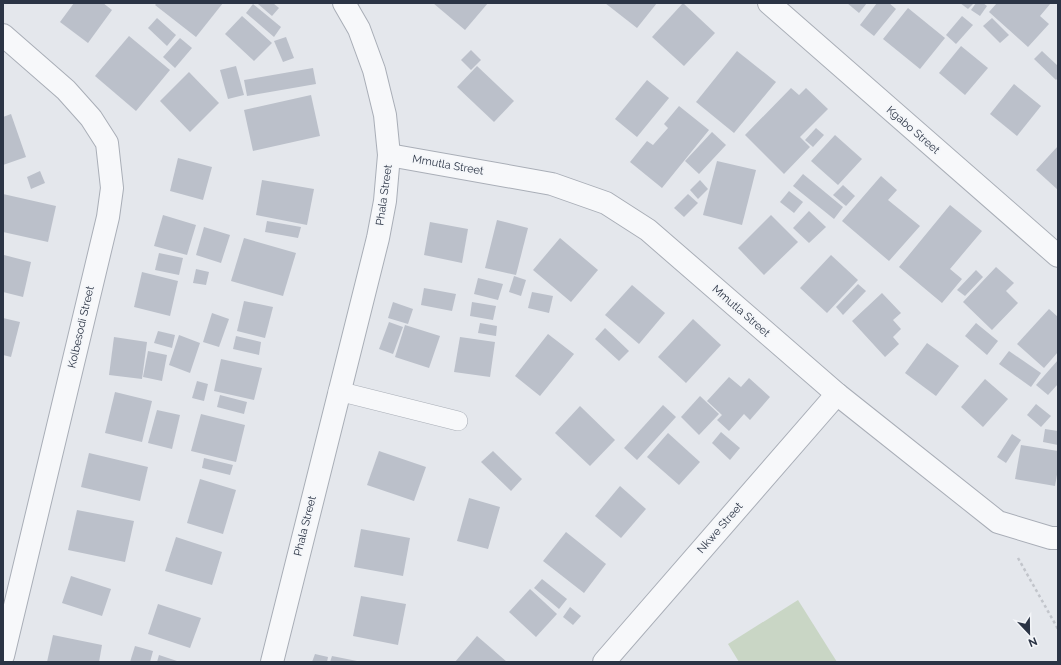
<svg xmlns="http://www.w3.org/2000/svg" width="1061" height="665" font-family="Raleway,sans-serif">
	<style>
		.grass { fill: #c9d6c5 }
		.building { fill: #bbc0ca }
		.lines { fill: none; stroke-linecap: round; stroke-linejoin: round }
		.lane-casing { stroke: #a9aeb7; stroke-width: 20 }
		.street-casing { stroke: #a9aeb7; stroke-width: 24 }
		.path { stroke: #c2c5cb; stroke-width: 2.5; stroke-dasharray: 3 3; stroke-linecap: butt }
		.lane { stroke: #f7f8fa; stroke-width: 19 }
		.street { stroke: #f7f8fa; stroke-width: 22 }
		.labels { text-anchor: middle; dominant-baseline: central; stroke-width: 3.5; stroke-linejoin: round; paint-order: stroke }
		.street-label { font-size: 11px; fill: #2b3445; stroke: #f4f6f9 }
	</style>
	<rect width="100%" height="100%" fill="#e4e7ec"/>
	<path class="grass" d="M798,600L837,662H739L728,644Z"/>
	<g class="building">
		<path d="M74,3H103L112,10L88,43L60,22Z"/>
		<path d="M157,3H223L196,37L155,5Z"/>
		<path d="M259,3H273L279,8L272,16L258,4Z"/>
		<path d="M433,3H488L465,30Z"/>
		<path d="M605,3H657L637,28Z"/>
		<path d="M683,3L715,33L684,66L652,37Z"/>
		<path d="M847,3H867L859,13Z"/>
		<path d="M877,3H889L896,9L874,36L860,25Z"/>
		<path d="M960,3H974L968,9Z"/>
		<path d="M976,3H983L987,6L980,16L971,10Z"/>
		<path d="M997,3H1051L1040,16L1049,24L1028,47L989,12Z"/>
		<path d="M253,4L281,27L274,37L246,13Z"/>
		<path d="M908,8L945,38L920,69L883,39Z"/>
		<path d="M242,16L272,43L254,61L225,34Z"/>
		<path d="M962,16L973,25L956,44L946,35Z"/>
		<path d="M157,18L176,35L167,46L148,28Z"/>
		<path d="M992,18L1009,35L1000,43L983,26Z"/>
		<path d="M129,36L170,70L136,111L95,76Z"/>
		<path d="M286,37L294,58L283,62L274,41Z"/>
		<path d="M180,38L192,48L175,68L163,57Z"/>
		<path d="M961,46L988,68L965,95L939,73Z"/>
		<path d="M471,50L481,60L471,70L461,60Z"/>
		<path d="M737,51L776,82L734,133L696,102Z"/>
		<path d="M1042,51L1058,66V78L1056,80L1034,59Z"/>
		<path d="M236,66L244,95L228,99L220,70Z"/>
		<path d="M477,66L514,101L494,122L457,87Z"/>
		<path d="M313,68L316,84L247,96L244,80Z"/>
		<path d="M189,72L219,103L190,132L160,101Z"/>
		<path d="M647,80L669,98L637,137L615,119Z"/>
		<path d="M1014,84L1041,106L1017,136L990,114Z"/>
		<path d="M791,88L799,95L806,88L828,109L800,137L810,147L784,174L745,135Z"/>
		<path d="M311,95L320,136L253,151L244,110Z"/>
		<path d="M679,106L709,130L662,188L630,162L647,141L653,145L668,128L664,124Z"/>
		<path d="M11,114L26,157L3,165V117Z"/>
		<path d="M816,128L824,135L813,147L805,140Z"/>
		<path d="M712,132L726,145L699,174L685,161Z"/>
		<path d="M835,135L862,159L838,185L811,161Z"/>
		<path d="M1058,146V190L1036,170Z"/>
		<path d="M178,158L212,167L203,200L170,191Z"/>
		<path d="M717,161L756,170L742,225L703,215Z"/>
		<path d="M40,171L45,183L31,189L27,177Z"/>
		<path d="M803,174L843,207L834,219L793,186Z"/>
		<path d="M881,176L897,190L888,200L920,226L889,261L842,221Z"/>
		<path d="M262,180L314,189L307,225L256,215Z"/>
		<path d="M700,180L708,189L698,199L690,190Z"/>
		<path d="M843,185L855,196L846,206L833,195Z"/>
		<path d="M789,191L803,202L794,213L780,202Z"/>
		<path d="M3,194L56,206L48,242L3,232Z"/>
		<path d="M688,194L698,203L684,217L674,208Z"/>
		<path d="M950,205L982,231L950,269L962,279L942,303L899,267Z"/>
		<path d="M809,211L826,227L809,243L793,228Z"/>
		<path d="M163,215L196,225L187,255L154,246Z"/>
		<path d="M771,215L798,242L764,275L738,248Z"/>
		<path d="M497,220L528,228L516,275L485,268Z"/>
		<path d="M267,221L301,227L298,238L265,232Z"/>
		<path d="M430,222L468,229L462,263L424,255Z"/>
		<path d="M204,227L230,235L221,263L196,255Z"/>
		<path d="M244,238L296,253L283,296L231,281Z"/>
		<path d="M560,238L598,270L571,302L533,270Z"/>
		<path d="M159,253L183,258L179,275L155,270Z"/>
		<path d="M4,255L31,262L23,297L3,292Z"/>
		<path d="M831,255L858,280L827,313L800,288Z"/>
		<path d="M996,267L1014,283L1006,291L1018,303L992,330L963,302Z"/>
		<path d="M196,269L209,272L206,285L193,283Z"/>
		<path d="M976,270L983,277L965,296L957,290Z"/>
		<path d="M142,272L178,281L170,316L134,307Z"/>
		<path d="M514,276L526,280L521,296L509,292Z"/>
		<path d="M478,278L503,284L498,300L474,294Z"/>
		<path d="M858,284L866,291L843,315L836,307Z"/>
		<path d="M632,285L665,313L639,344L605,315Z"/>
		<path d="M424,288L456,294L452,311L421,305Z"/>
		<path d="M532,292L553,296L549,313L528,308Z"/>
		<path d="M882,293L901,313L893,320L901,329L893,337L899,344L885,357L852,321Z"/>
		<path d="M244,301L273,307L265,338L237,331Z"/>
		<path d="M393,302L413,309L408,324L388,318Z"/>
		<path d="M472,302L496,306L493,320L470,316Z"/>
		<path d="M1049,309L1058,317V352L1044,368L1017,344Z"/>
		<path d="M212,313L229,319L219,347L203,342Z"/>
		<path d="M3,318L20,322L11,357L3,355Z"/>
		<path d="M693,319L721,345L686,383L658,357Z"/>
		<path d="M389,322L403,327L393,354L379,349Z"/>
		<path d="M480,323L497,326L496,336L478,333Z"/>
		<path d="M976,323L998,341L987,355L965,336Z"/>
		<path d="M405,325L440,336L429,368L395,357Z"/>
		<path d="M605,328L629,351L619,361L595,339Z"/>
		<path d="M158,331L175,335L172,348L154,343Z"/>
		<path d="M548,334L574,354L540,396L515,376Z"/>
		<path d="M179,335L200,343L190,373L169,365Z"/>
		<path d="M236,336L261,342L259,355L233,349Z"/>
		<path d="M114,337L147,342L142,379L109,375Z"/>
		<path d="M460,337L495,342L490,377L454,372Z"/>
		<path d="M927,343L959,366L936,396L905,373Z"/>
		<path d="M148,351L167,355L162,381L143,377Z"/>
		<path d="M1009,351L1041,373L1031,387L999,364Z"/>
		<path d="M221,359L262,368L254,400L214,391Z"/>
		<path d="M1058,360V384L1048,395L1036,385Z"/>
		<path d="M729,377L741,387L749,378L770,397L750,420L744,414L729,431L717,420L722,415L707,401Z"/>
		<path d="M985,379L1008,399L983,427L961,407Z"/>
		<path d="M197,381L208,384L204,401L192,398Z"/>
		<path d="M115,392L152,401L142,442L105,433Z"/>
		<path d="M220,395L247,402L244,414L217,407Z"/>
		<path d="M700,396L719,414L699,435L681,417Z"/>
		<path d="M1036,404L1051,416L1041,427L1027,415Z"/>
		<path d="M663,405L676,417L637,460L624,448Z"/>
		<path d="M580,406L615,440L590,466L555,433Z"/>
		<path d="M157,410L180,415L172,449L148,443Z"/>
		<path d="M201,414L245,425L236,462L191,451Z"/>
		<path d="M1045,429L1058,431V445L1043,442Z"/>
		<path d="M721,432L740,448L730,460L712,443Z"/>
		<path d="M668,433L700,462L679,485L647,457Z"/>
		<path d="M1012,434L1021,440L1006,463L997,457Z"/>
		<path d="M1021,445L1058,451V469L1055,486L1015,479Z"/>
		<path d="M379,451L426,467L414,501L367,485Z"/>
		<path d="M493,451L522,479L511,491L481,462Z"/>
		<path d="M89,453L148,467L140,501L81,487Z"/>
		<path d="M204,458L233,465L230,475L202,468Z"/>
		<path d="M200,479L236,490L223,534L187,523Z"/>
		<path d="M620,486L646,509L621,538L595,516Z"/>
		<path d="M469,498L500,507L488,549L457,541Z"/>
		<path d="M77,510L134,521L125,562L68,550Z"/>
		<path d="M361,529L410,538L403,576L354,567Z"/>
		<path d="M566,532L606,564L584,593L543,561Z"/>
		<path d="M176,537L222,552L212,585L165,571Z"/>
		<path d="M71,576L111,589L102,616L62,603Z"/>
		<path d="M542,579L567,599L559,609L534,588Z"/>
		<path d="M530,589L557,614L536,637L509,612Z"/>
		<path d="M361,596L406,604L398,645L353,636Z"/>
		<path d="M158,604L201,618L190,648L148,634Z"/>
		<path d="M570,607L581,616L573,625L563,617Z"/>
		<path d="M53,635L102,645L99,662H47Z"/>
		<path d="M477,636L507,662H455Z"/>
		<path d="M135,646L153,651L150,662H130Z"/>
		<path d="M315,654L328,657L327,662H312Z"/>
		<path d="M159,655L180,662H157Z"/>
		<path d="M332,656L357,661V662H330Z"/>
	</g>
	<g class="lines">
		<g class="lane-casing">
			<path id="lane" d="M338,391L458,421"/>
		</g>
		<g class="street-casing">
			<g id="street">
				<path d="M769,3L1058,256"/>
				<path d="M3,35L66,90L91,118L107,143L112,188L108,217L3,656"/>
				<path d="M389,155L552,184L606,203L648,230L837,394L998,522L1051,538H1058"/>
				<path d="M272,662L378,238L385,201L389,155L385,115L374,70L359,29L344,3"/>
				<path d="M604,662L837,394"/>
			</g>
		</g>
		<path class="path" d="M1018,558L1058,629"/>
		<use href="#lane" class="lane"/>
		<use href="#street" class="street"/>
	</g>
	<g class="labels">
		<g class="street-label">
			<text transform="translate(913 130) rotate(41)">Kgabo Street</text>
			<text transform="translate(448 165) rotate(10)">Mmutla Street</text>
			<text transform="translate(384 195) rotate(-82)">Phala Street</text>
			<text transform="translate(741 311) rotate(41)">Mmutla Street</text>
			<text transform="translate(81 327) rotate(-77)">Kolbesodi Street</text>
			<text transform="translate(305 526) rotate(-76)">Phala Street</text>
			<text transform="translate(720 528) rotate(-49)">Nkwe Street</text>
		</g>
	</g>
	<rect width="1061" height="665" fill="none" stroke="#2b3445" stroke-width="8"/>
	<g transform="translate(1029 633) rotate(158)" stroke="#f4f6f9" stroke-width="3" paint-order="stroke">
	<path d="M0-3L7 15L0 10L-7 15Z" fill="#2b3445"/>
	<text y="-6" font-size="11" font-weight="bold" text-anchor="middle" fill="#2b3445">N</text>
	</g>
</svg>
